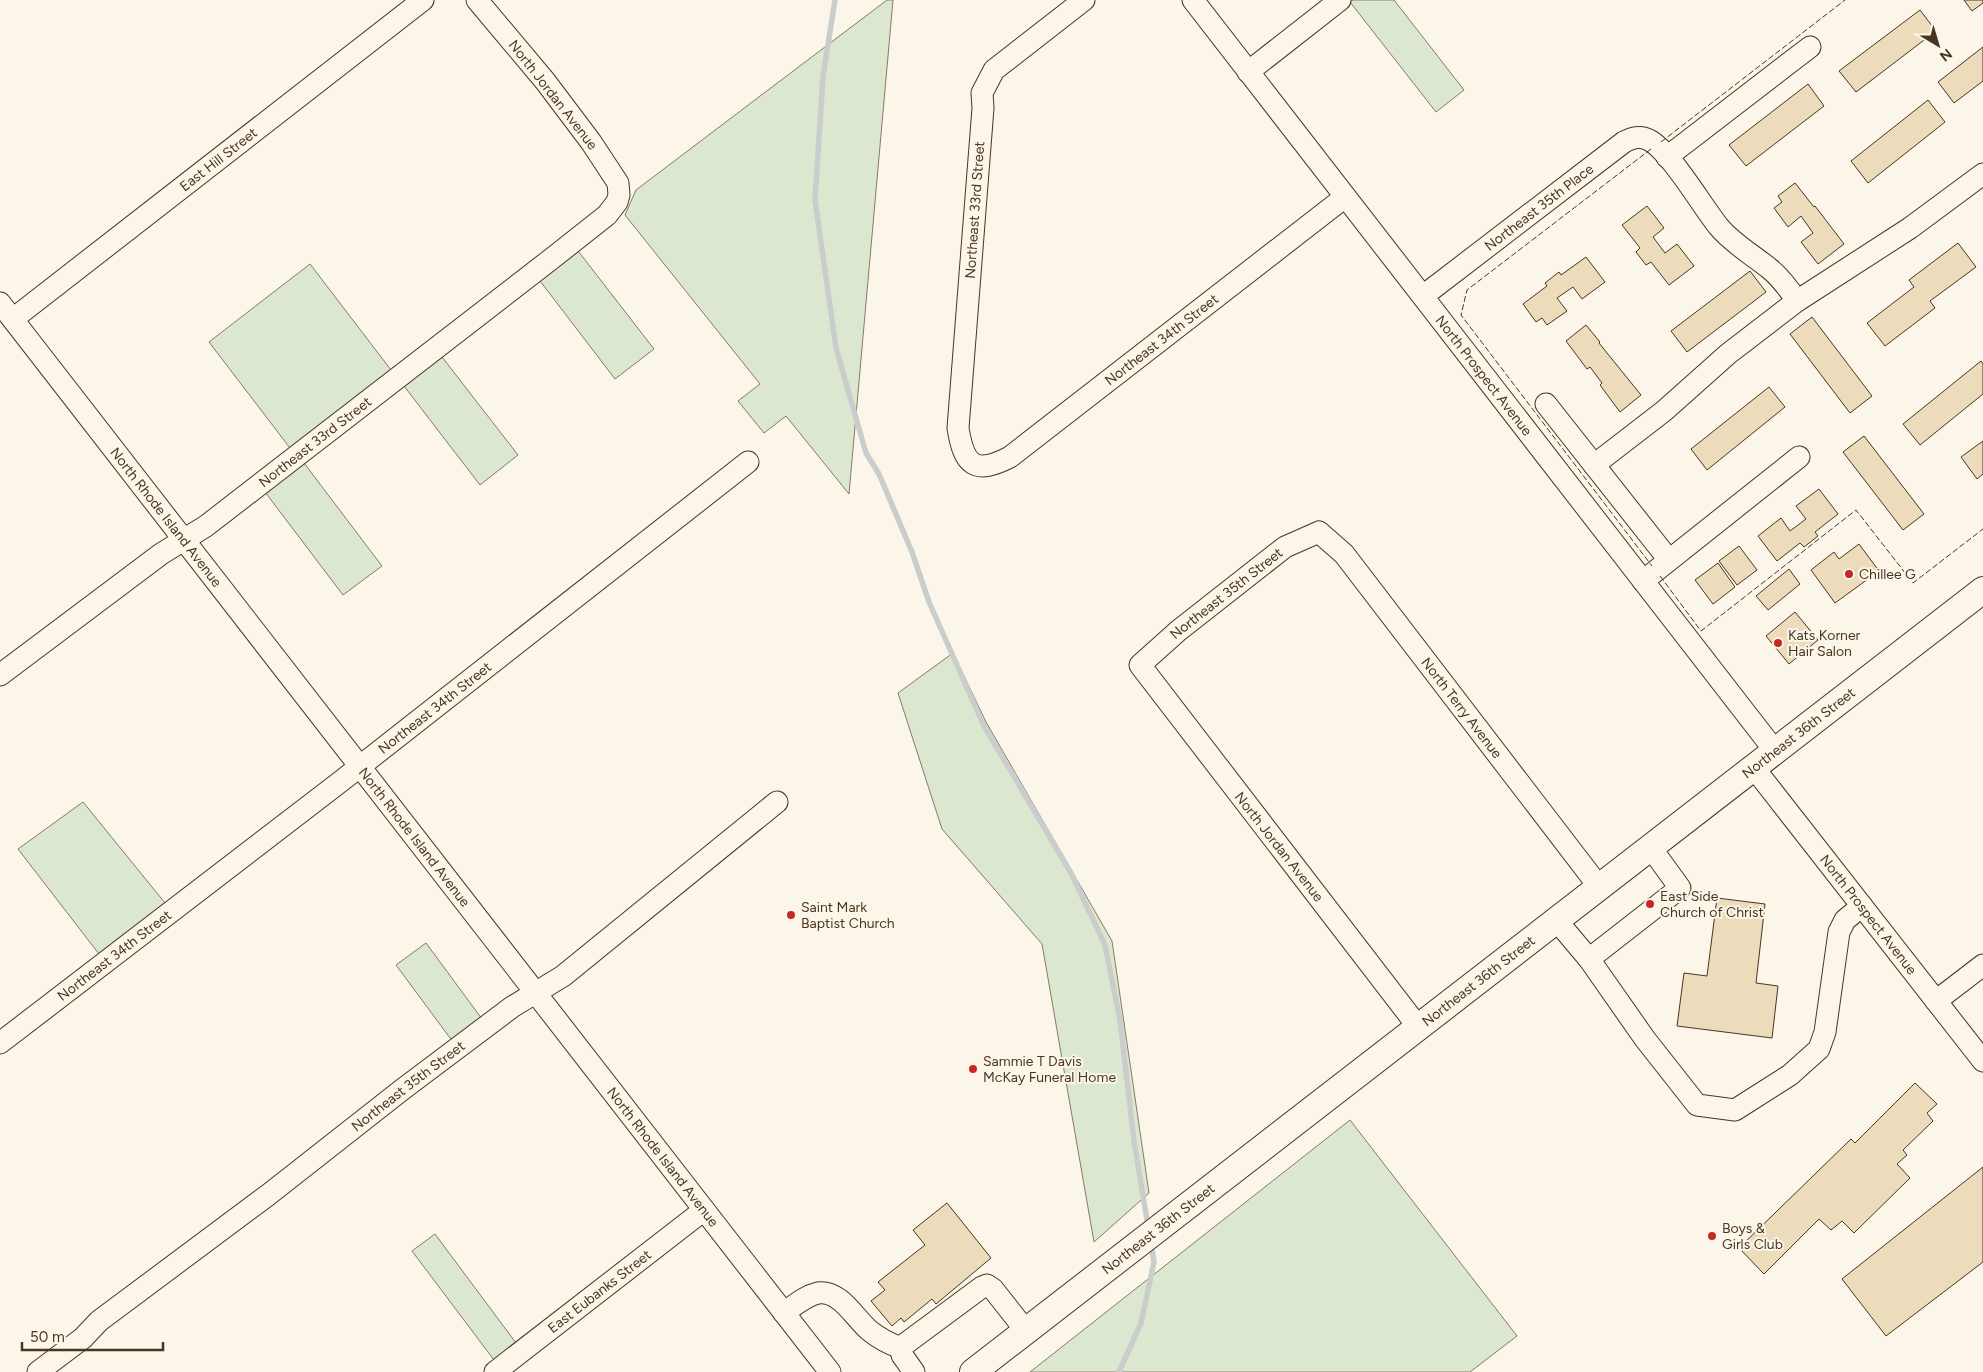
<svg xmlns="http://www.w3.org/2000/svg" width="1983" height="1372" font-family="Figtree,sans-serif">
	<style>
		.green { fill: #dce7d0; stroke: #887966 }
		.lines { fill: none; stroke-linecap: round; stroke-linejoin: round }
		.stream { stroke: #c9cecd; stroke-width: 5.5 }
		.building { fill: #ecdcbc; stroke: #4a3520 }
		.minor-casing { stroke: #4a3520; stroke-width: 23 }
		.major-casing { stroke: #4a3520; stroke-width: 28 }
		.minor { stroke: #fbf6e9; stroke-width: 21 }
		.major { stroke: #fbf6e9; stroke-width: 26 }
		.fence { stroke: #4a3520; stroke-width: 1; stroke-dasharray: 6 2.5; stroke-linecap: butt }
		.poi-dot { fill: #c62828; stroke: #fbf6e9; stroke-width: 2 }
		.labels { text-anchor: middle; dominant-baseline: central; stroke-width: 4; stroke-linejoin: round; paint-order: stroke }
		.street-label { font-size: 14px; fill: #4a3520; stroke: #fbf6e9 }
		.poi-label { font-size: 14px; fill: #4a3520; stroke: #fbf6e9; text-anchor: start }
	</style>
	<rect width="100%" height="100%" fill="#fbf6e9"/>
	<g class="green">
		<path d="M887,0H893L849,494L786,416L764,433L738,401L760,384L625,215L636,190Z"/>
		<path d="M1353,0H1394L1464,90L1436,112L1350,2Z"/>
		<path d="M575,247L654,349L615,379L537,277Z"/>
		<path d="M310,264L391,370L290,448L209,342Z"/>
		<path d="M442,357L518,455L480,485L404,386Z"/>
		<path d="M304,463L382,566L343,595L265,492Z"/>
		<path d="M953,653L986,722L1112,941L1149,1193L1094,1242L1042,944L942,829L898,693Z"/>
		<path d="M83,802L165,903L99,954L18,849Z"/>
		<path d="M426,943L482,1019L453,1042L396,965Z"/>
		<path d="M1350,1120L1517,1336L1470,1372H1030Z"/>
		<path d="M435,1234L516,1343L494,1360L412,1251Z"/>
	</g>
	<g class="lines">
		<g class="stream">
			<path d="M835,0L823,76L815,200L836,348L866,453L879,474L912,552L929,602L984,726L1071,873L1105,945L1120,1020L1134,1141L1148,1226"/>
			<path d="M1119,1372L1141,1323L1154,1262L1151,1243"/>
		</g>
	</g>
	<g class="building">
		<path d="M1964,0H1983V3L1972,11Z"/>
		<path d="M1920,10L1936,31L1856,92L1839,71Z"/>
		<path d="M1983,47V81L1954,103L1938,82Z"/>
		<path d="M1808,84L1824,106L1746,166L1729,145Z"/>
		<path d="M1928,100L1945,122L1868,183L1851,161Z"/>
		<path d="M1795,183L1814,207L1815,206L1844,244L1818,264L1801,242L1813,233L1801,216L1788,227L1774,208L1782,202L1778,196Z"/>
		<path d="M1647,206L1664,228L1653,237L1665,253L1677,244L1694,266L1669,285L1651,262L1646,265L1636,252L1640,248L1622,225Z"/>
		<path d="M1958,243L1976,267L1930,301L1935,308L1885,346L1867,323L1914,287L1909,280Z"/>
		<path d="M1586,257L1605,282L1582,299L1573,287L1557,298L1567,311L1547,325L1542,318L1536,322L1523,304L1547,286L1545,283L1559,272L1561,275Z"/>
		<path d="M1750,271L1766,292L1687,352L1671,331Z"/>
		<path d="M1812,317L1872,396L1850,413L1790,334Z"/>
		<path d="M1586,325L1600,342L1599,343L1641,395L1620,412L1600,385L1602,383L1590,367L1587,369L1566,341Z"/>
		<path d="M1981,361L1983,364V394L1920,445L1903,424Z"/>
		<path d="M1769,387L1785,407L1707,470L1691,449Z"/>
		<path d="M1864,436L1924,514L1903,530L1843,452Z"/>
		<path d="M1983,441V474L1977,479L1961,457Z"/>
		<path d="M1819,489L1838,514L1815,532L1818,536L1804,547L1800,543L1777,561L1758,536L1781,518L1790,531L1806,519L1796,506Z"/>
		<path d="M1859,544L1879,571L1835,603L1811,570L1834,552L1839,559Z"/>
		<path d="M1739,546L1757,570L1737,585L1719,561Z"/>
		<path d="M1718,563L1735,587L1713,604L1695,580Z"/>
		<path d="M1789,569L1800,584L1768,610L1756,596Z"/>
		<path d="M1795,612L1818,640L1789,664L1766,636Z"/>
		<path d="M1717,898L1765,904L1756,983L1778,986L1772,1038L1677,1026L1684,973L1707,976Z"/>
		<path d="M1915,1083L1937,1104L1927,1113L1933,1121L1903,1150L1907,1155L1897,1164L1910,1178L1854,1233L1842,1221L1831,1230L1819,1219L1764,1274L1739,1248L1851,1139L1855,1143Z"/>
		<path d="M1983,1167V1262L1886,1336L1842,1279Z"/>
		<path d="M947,1203L991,1258L936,1304L932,1299L904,1322L901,1318L892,1326L871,1301L885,1290L878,1282L925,1245L913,1230Z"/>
	</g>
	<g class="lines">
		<g class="minor-casing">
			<g id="minor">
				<path id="s1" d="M1084,0L994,70L982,93L983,108L958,428C964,466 975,475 1010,457L1345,197"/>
				<path id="s2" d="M1193,0L1775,751"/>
				<path d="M1248,72L1340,0"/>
				<path d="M1667,157L1810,47"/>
				<path id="s3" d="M1423,296L1624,142C1632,138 1640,135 1649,140C1670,151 1702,206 1719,227C1733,244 1753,255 1770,269C1781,278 1789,289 1797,301"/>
				<path id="s4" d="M0,303L830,1372"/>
				<path id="s5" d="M13,319L423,0"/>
				<path d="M1546,404L1669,560"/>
				<path d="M1594,465L1664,411L1728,354L1797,301L1910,228L1983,174"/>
				<path d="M1643,581L1799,457"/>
				<path id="s6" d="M0,675L161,554L206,526L550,260L607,215L617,202L619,195L618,183L591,142L545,81L477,0"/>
				<path id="s7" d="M1754,768L1983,1061"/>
				<path d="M1557,921L1589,959L1680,888L1651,848"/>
				<path d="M1589,959L1645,1039L1697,1105L1735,1110L1790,1075L1819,1049L1825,1032L1839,932L1845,920L1862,906"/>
				<path d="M1936,1001L1983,965"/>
				<path id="s8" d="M1419,1028L1140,665L1178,631L1285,547L1319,532L1344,554L1600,888"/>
				<path id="s9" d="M0,1043L340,782L748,462"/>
				<path d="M784,1313C795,1305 805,1296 818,1293C841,1290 855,1319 870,1331C880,1339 890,1344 901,1348"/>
				<path id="s10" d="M38,1372L83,1338L99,1321L268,1195L403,1089L512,1007L563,976L777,802"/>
				<path id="s11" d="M495,1372L704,1210"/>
				<path d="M914,1372L902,1355L901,1348L905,1344L982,1287L987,1285L993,1289L1026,1331"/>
			</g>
		</g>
		<g class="major-casing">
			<g id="major">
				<path id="s12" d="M973,1372L1983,590"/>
			</g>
		</g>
		<use href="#minor" class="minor"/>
		<use href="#major" class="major"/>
		<g class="fence">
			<path d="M1661,142L1845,0"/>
			<path d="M1651,149L1467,290L1461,315L1652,566"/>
			<path d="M1660,576L1701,631L1856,510L1913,583L1983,529"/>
		</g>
	</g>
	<g class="poi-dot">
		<circle cx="1849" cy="574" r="5"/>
		<circle cx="1778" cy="643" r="5"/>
		<circle cx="1650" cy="904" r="5"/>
		<circle cx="791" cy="915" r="5"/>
		<circle cx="973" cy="1069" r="5"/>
		<circle cx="1712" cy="1236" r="5"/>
	</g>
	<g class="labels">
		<g class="street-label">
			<text transform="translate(553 95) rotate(52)">North Jordan Avenue</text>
			<text stroke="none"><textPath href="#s5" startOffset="260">East Hill Street</textPath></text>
			<text stroke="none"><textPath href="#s3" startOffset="146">Northeast 35th Place</textPath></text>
			<text transform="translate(975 210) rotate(-86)">Northeast 33rd Street</text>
			<text stroke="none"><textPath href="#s1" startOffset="746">Northeast 34th Street</textPath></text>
			<text stroke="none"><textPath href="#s2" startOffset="475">North Prospect Avenue</textPath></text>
			<text stroke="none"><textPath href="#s6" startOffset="392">Northeast 33rd Street</textPath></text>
			<text stroke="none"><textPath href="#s4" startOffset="271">North Rhode Island Avenue</textPath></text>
			<text stroke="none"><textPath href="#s8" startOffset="570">Northeast 35th Street</textPath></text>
			<text stroke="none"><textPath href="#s9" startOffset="549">Northeast 34th Street</textPath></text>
			<text stroke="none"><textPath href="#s8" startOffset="909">North Terry Avenue</textPath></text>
			<text stroke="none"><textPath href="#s12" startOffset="1044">Northeast 36th Street</textPath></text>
			<text stroke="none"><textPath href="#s4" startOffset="676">North Rhode Island Avenue</textPath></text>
			<text transform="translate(1279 847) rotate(52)">North Jordan Avenue</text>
			<text stroke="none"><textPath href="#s7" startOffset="186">North Prospect Avenue</textPath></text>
			<text stroke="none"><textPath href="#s9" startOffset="144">Northeast 34th Street</textPath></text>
			<text stroke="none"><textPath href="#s12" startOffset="639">Northeast 36th Street</textPath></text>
			<text stroke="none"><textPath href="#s10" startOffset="468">Northeast 35th Street</textPath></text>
			<text stroke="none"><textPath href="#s4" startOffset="1081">North Rhode Island Avenue</textPath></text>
			<text stroke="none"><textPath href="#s12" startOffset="234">Northeast 36th Street</textPath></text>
			<text stroke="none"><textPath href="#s11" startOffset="132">East Eubanks Street</textPath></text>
		</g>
		<g class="poi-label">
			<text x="1859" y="574">Chillee G</text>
			<text x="1788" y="635">Kats Korner<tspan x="1788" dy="16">Hair Salon</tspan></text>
			<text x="1660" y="896">East Side<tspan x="1660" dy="16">Church of Christ</tspan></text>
			<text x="801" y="907">Saint Mark<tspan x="801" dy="16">Baptist Church</tspan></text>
			<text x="983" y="1061">Sammie T Davis<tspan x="983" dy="16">McKay Funeral Home</tspan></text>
			<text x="1722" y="1228">Boys &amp;<tspan x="1722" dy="16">Girls Club</tspan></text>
		</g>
	</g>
	<g transform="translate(1938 45) rotate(142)" stroke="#fbf6e9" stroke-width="4" paint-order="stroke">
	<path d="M0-4L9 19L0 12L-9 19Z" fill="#4a3520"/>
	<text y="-8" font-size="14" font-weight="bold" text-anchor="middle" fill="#4a3520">N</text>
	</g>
	<path d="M22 1342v8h141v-8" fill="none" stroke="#4a3520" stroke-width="2.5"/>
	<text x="30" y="1342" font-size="15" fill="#4a3520" stroke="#fbf6e9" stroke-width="4" paint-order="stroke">50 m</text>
</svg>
